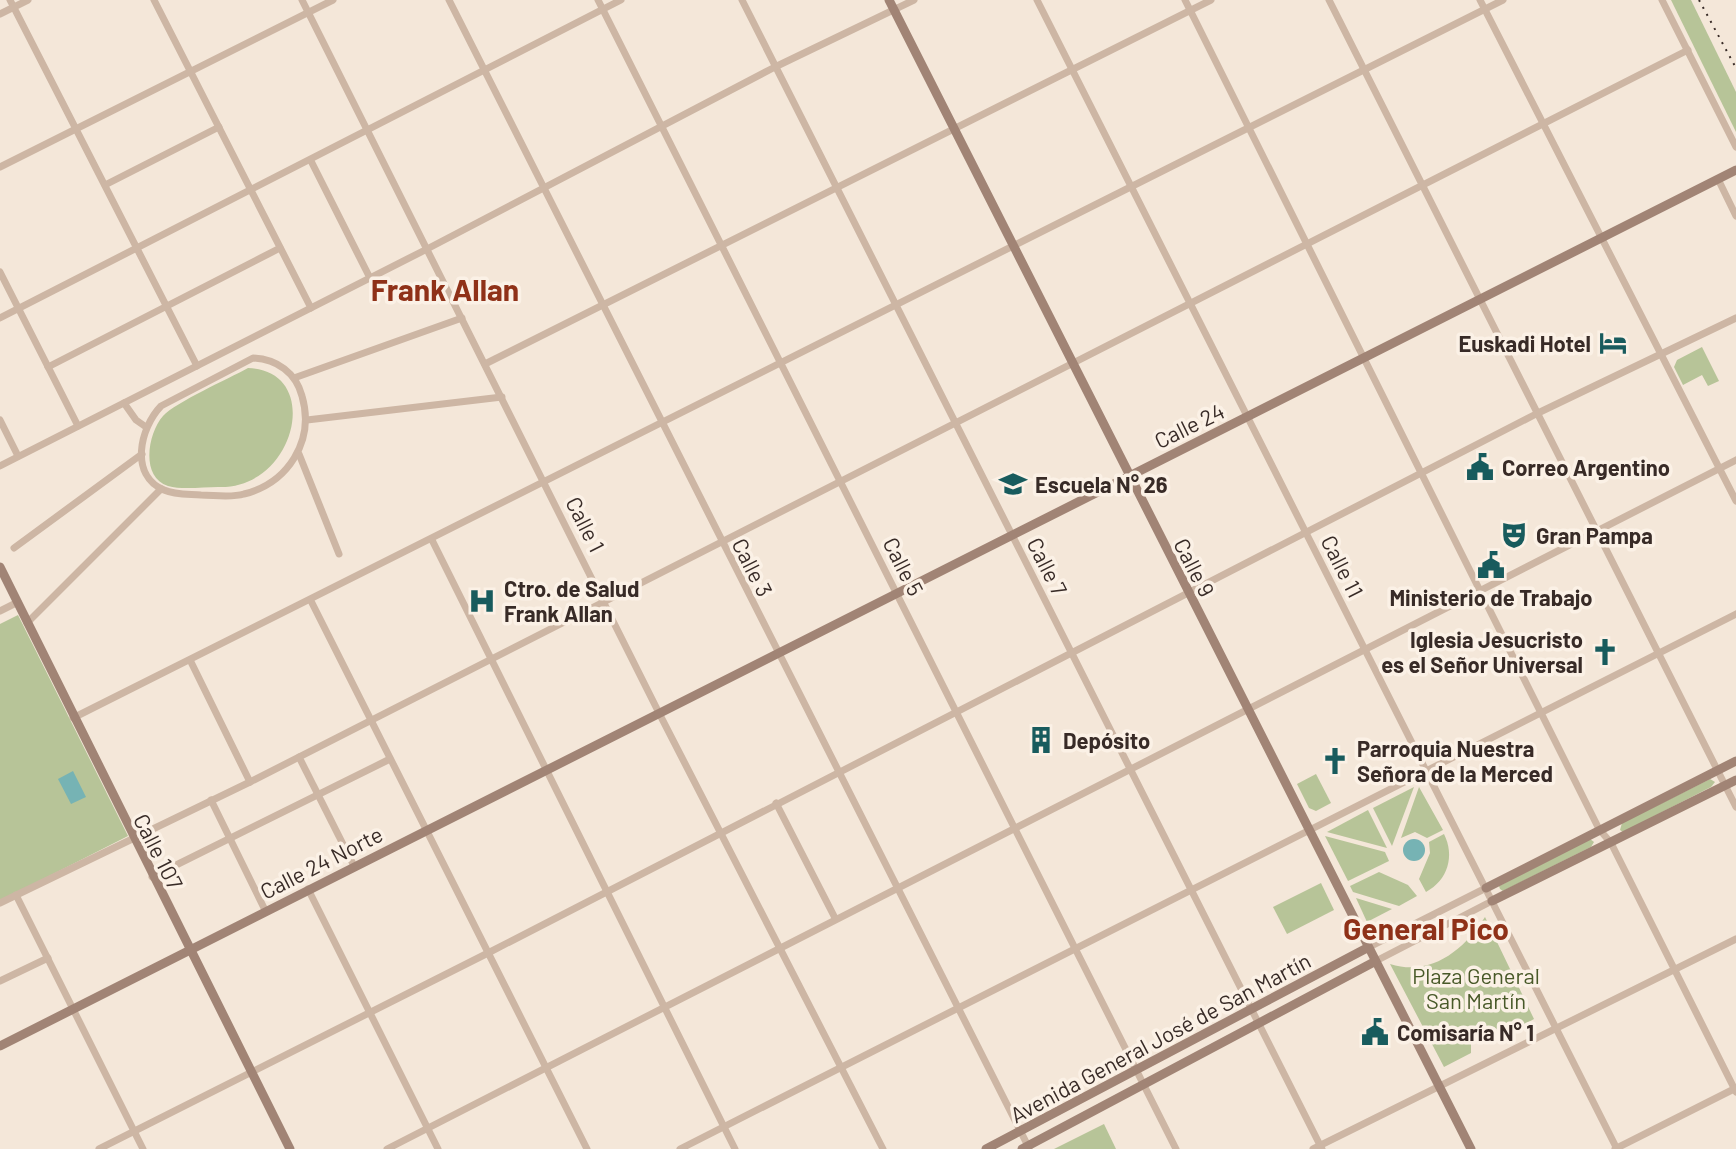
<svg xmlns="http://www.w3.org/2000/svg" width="1736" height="1149" font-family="Barlow,sans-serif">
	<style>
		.green { fill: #b7c498 }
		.water { fill: #76b3b4 }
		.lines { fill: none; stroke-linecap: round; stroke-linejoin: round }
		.street { stroke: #cdb6a4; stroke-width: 7 }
		.secondary { stroke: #a18475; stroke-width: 9 }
		.rail { stroke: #382b27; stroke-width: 2; stroke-dasharray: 2 6; stroke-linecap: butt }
		.labels { text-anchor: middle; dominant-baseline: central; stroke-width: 7; stroke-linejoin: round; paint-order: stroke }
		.poi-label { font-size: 22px; font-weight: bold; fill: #382b27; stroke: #fbf1e6; text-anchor: start }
		.street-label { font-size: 22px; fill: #382b27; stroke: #fbf1e6 }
		.park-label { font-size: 22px; fill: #485928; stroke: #fbf1e6 }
		.district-label { font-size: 30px; font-weight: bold; fill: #8f3118; stroke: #fbf1e6 }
	</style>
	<rect width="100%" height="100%" fill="#f4e7d9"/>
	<g class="green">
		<path d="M1671,0H1691L1736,92V132Z"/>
		<path d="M1702,347L1719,381L1708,386L1702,375L1683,385L1674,367L1677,360Z"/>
		<path d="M248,368C324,370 296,490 218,487C203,487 182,490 168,486C140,477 148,433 163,416C176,402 228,379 248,368Z"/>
		<path d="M18,615L128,836L0,901V624Z"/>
		<path d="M1316,774L1331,803L1316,811L1309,808L1297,784Z"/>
		<path d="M1710,779L1715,782L1711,787L1623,832L1620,830L1622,823Z"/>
		<path d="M1414,787L1392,846L1373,808Z"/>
		<path d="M1419,787L1443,830L1427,838L1415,832L1401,838Z"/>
		<path d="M1368,810L1387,848L1327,832Z"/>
		<path d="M1444,834C1455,856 1448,880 1426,892L1419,879L1430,853L1429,842Z"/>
		<path d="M1325,836L1385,852L1389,861L1348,881Z"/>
		<path d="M1590,839L1594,842L1591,847L1503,891L1500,889L1499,886Z"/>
		<path d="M1379,872L1408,885L1417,896L1399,906L1353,892L1350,886Z"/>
		<path d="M1321,883L1334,910L1287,934L1273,907Z"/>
		<path d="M1356,898L1392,909L1367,922Z"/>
		<path d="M1485,917L1534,1019L1505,1035L1494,1027L1479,1028L1471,1040V1053L1444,1067L1390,964C1431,977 1464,950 1485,917Z"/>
		<path d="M1104,1124L1116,1149H1054Z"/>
	</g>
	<g class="water">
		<path d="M73,771L86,797L71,804L58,779Z"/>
		<circle cx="1414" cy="850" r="11"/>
	</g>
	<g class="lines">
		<g class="street">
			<path d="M10,0L197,366"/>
			<path d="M154,0L311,308"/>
			<path d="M302,0L659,713L883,1149"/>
			<path d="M449,0L1029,1148"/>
			<path d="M598,0L1176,1149"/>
			<path d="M742,0L1322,1149"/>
			<path d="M1037,0L1617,1149"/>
			<path d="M1185,0L1599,829L1611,843L1736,1092"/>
			<path d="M1329,0L1736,807"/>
			<path d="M1480,0L1736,501"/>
			<path d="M1662,0L1736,147"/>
			<path d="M0,14L28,0"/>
			<path d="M311,161L370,278"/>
			<path d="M0,167L333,0"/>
			<path d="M1718,179L1736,216"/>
			<path d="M105,185L219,127"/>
			<path d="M0,272L78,426"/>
			<path d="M0,318L621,0"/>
			<path d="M253,358C277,359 296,373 302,396C315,441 288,483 244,494C231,498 214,495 201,495C188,494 175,495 164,490C129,475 140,428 161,406Z"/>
			<path d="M485,364L1211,0"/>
			<path d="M48,367L280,248"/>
			<path d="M294,378L462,318"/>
			<path d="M124,403L136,420L146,427"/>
			<path d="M0,420L18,456"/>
			<path d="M307,420L502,397"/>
			<path d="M299,454L339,554"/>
			<path d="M0,466L427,249L775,67L914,0"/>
			<path d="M432,540L735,1149"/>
			<path d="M14,548L142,454"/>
			<path d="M311,601L587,1149"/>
			<path d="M0,611L18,602"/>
			<path d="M27,623L161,489"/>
			<path d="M191,662L250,782"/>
			<path d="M73,718L1503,0"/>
			<path d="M299,757L354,866"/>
			<path d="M211,800L265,910"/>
			<path d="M776,803L835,918"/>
			<path d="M152,877L390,759"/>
			<path d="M308,889L438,1149"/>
			<path d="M16,895L143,1149"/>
			<path d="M0,903L250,782L1688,50"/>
			<path d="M1367,948L1486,888"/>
			<path d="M1374,962L1492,901"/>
			<path d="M0,981L48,958"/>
			<path d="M99,1149L488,953L1538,413L1736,318"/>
			<path d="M387,1149L1736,460"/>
			<path d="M680,1149L1736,614"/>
			<path d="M1313,1149L1736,939"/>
			<path d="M1615,1149L1736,1088"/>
		</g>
		<g class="secondary">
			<path d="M889,0L1471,1149"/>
			<path d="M0,567L290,1149"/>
			<path d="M1486,888L1736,761"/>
			<path d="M1492,901L1736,780"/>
			<path d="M0,1046L1736,170"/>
			<path d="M986,1149L1367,948"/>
			<path d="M1022,1149L1374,962"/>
		</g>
		<path class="rail" d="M1699,0L1736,68"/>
	</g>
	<defs>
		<g id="hotel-bare" transform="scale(2.16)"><path d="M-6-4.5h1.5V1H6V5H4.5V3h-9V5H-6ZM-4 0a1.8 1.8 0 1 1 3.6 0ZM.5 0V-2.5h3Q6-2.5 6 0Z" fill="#185b5d" stroke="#fbf1e6" stroke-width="2.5" paint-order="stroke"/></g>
		<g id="civic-bare" transform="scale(2.16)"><path d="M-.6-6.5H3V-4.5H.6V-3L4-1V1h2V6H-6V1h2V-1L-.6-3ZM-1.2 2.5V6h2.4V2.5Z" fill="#185b5d" stroke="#fbf1e6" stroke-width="2.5" paint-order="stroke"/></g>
		<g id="school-bare" transform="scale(2.16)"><path d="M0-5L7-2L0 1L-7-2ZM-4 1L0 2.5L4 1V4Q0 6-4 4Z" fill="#185b5d" stroke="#fbf1e6" stroke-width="2.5" paint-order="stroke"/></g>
		<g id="theatre-bare" transform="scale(2.16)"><path d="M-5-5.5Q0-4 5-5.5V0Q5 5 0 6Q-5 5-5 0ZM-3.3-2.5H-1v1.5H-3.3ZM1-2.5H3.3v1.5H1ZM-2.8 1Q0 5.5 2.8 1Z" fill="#185b5d" stroke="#fbf1e6" stroke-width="2.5" paint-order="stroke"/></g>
		<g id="hospital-bare" transform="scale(2.16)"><path d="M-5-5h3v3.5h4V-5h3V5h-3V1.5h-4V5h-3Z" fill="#185b5d" stroke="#fbf1e6" stroke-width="2.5" paint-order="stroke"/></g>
		<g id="church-bare" transform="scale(2.16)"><path d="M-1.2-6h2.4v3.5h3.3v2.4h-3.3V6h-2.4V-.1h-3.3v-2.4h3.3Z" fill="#185b5d" stroke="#fbf1e6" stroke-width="2.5" paint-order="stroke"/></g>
		<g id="building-bare" transform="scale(2.16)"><path d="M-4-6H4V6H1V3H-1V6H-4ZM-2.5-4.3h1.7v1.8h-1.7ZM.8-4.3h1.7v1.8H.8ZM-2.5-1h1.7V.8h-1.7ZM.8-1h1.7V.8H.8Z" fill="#185b5d" stroke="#fbf1e6" stroke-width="2.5" paint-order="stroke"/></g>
	</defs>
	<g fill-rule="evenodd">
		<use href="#hotel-bare" x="1613" y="343"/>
		<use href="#civic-bare" x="1480" y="467"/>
		<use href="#school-bare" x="1013" y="484"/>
		<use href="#theatre-bare" x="1514" y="535"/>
		<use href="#civic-bare" x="1491" y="565"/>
		<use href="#hospital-bare" x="482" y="601"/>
		<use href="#church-bare" x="1605" y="652"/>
		<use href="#building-bare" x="1041" y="740"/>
		<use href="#church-bare" x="1335" y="761"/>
		<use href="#civic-bare" x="1375" y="1032"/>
	</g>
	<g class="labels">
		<g class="poi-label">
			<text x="1591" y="343" text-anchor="end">Euskadi Hotel</text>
			<text x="1502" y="467">Correo Argentino</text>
			<text x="1035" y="484">Escuela N° 26</text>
			<text x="1536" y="535">Gran Pampa</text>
			<text x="504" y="588">Ctro. de Salud<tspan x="504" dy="25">Frank Allan</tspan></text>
			<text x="1491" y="597" text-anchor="middle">Ministerio de Trabajo</text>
			<text x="1583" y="639" text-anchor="end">Iglesia Jesucristo<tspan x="1583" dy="25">es el Señor Universal</tspan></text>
			<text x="1063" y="740">Depósito</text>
			<text x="1357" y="748">Parroquia Nuestra<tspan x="1357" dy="25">Señora de la Merced</tspan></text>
			<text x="1397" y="1032">Comisaría N° 1</text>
		</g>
		<g class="street-label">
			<text transform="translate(1189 425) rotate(-26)">Calle 24</text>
			<text transform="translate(586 524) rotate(63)">Calle 1</text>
			<text transform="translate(904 566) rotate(63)">Calle 5</text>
			<text transform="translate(1048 566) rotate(63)">Calle 7</text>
			<text transform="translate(1343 566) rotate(63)">Calle 11</text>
			<text transform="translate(753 567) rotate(63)">Calle 3</text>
			<text transform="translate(1195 567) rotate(63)">Calle 9</text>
			<text transform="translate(159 851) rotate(63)">Calle 107</text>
			<text transform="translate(321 862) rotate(-27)">Calle 24 Norte</text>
			<text transform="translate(1160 1037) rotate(-28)">Avenida General José de San Martín</text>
		</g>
		<g class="park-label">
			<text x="1476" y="975">Plaza General<tspan x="1476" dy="25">San Martín</tspan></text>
		</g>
		<g class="district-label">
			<text x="445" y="289">Frank Allan</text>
			<text x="1426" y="928">General Pico</text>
		</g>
	</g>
</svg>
